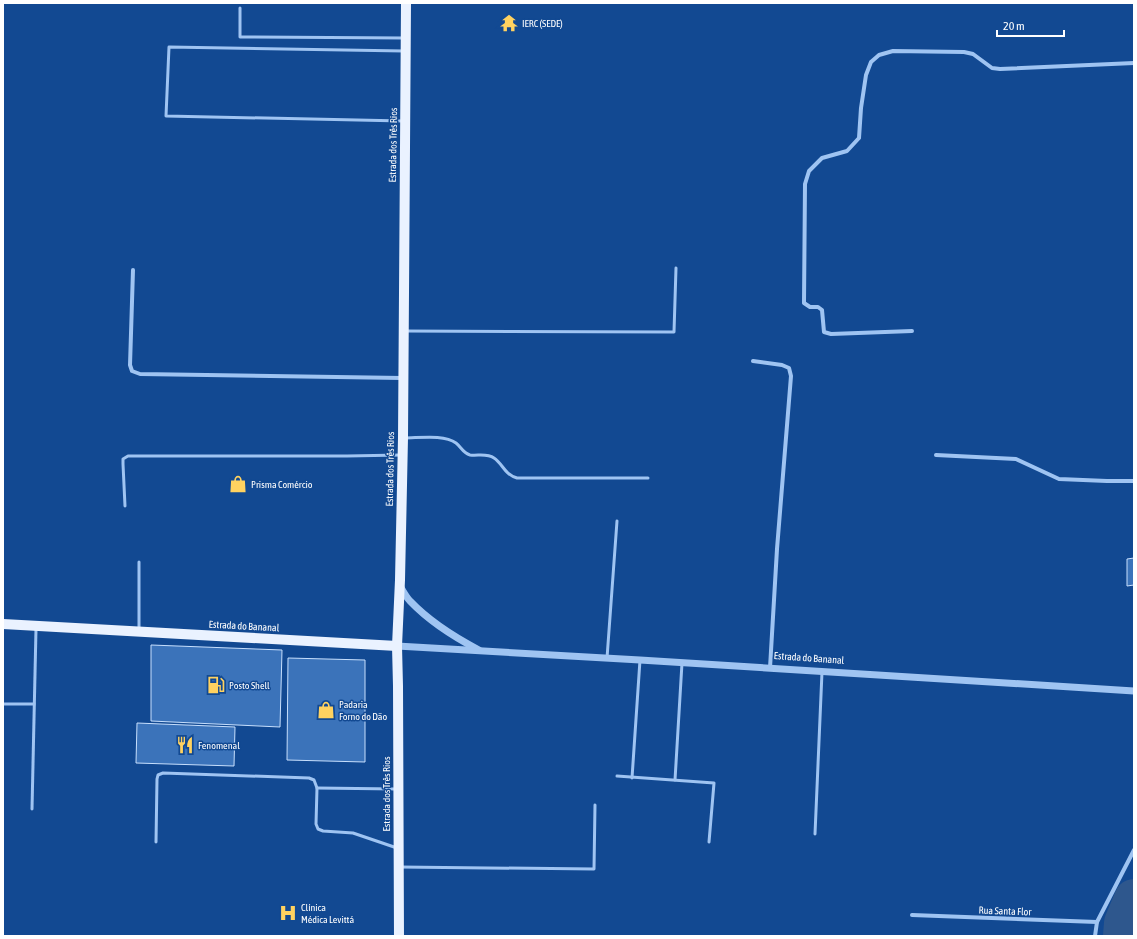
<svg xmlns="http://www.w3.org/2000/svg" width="1137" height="939" font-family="'Asap Condensed',sans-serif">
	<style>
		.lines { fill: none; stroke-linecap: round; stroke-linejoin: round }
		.river { stroke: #2e578d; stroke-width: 40 }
		.building { fill: #3b73ba; stroke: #c7dffd }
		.service { stroke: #9fc4f2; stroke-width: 3 }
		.minor { stroke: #9fc4f2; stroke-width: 4 }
		.tertiary { stroke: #9fc4f2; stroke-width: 7 }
		.primary { stroke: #eaf2ff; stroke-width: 10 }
		.labels { text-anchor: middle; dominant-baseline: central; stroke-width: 3; stroke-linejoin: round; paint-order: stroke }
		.poi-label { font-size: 10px; fill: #fff; stroke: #124992; text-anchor: start }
		.street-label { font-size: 10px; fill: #fff; stroke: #124992 }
	</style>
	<rect width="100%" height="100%" fill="#124992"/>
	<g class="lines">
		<path class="river" d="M1123,936L1124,923L1134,899"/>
	</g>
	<g class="building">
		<path d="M1134,558V585L1127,586V559Z"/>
		<path d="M151,645L282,650L280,727L151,721Z"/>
		<path d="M288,658L365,660V762L287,760Z"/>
		<path d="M137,723L235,727L234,766L136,763Z"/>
	</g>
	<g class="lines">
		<g class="service">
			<path d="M240,8V37L404,38"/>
			<path d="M403,121L166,116L169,47L404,51"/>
			<path d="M405,331L674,332L676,268"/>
			<path d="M404,438C419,438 444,434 456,443C461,447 463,453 470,455C478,456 487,453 494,458C503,464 504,474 517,478H648"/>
			<path d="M125,506L123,464V459L128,456H347L401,455"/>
			<path d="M139,630V562"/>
			<path d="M607,658L617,521"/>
			<path d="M3,704H34"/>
			<path d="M617,776L714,783L709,842"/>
			<path d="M632,778L640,660"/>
			<path d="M675,780L682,663"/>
			<path d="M317,788L396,789"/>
			<path d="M32,809L36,629"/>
			<path d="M815,834L822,672"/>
			<path d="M156,842L157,779L158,775L163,773L309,778L314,780L317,788L316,824L318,829L323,831L353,833L397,848"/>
			<path d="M400,867L594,869L595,805"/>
		</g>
		<g class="minor">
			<path d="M133,270L130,365L132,371L140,374L402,378"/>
			<path d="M912,331L831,334L824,332L822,310L818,307H810L804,303L805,184L809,171L822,158L847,151L859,138L861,108L866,75L871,62L879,55L893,51L964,52L973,54L992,68L1000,69L1134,63"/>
			<path d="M753,361L782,365L789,368L791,376L777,549L770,668"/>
			<path d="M936,455L1016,459L1059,479L1107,481H1134"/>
			<path d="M912,915L1097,922"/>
			<path d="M1095,936L1097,922L1134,850"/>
		</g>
		<g class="tertiary">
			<path d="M400,586C403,591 406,597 410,601C430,622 454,637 479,650"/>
			<path d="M397,646L640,660L1134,691"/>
		</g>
		<g class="primary">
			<path d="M3,624L397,646"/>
			<path d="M399,936L398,686L397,646L400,580L403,438L406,3"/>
		</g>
	</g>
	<defs>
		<g id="temple-bare" transform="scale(1.38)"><path d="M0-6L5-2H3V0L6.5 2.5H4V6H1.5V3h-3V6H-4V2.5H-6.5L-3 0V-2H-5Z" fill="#ffd260" stroke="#124992" stroke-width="2.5" paint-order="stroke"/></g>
		<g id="shop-bare" transform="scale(1.38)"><path d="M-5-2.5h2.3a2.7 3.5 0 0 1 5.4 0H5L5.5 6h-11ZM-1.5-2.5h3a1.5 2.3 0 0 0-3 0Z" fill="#ffd260" stroke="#124992" stroke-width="2.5" paint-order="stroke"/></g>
		<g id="fuel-bare" transform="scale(1.38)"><path d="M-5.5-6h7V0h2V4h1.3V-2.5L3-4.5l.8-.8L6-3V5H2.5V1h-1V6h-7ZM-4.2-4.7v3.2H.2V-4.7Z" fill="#ffd260" stroke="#124992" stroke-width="2.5" paint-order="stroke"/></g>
		<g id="restaurant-bare" transform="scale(1.38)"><path d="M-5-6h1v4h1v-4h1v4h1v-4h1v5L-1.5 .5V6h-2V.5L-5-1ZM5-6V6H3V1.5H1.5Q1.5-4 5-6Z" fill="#ffd260" stroke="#124992" stroke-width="2.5" paint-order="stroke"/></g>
		<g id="hospital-bare" transform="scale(1.38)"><path d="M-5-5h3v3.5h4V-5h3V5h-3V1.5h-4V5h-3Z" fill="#ffd260" stroke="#124992" stroke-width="2.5" paint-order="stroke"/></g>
	</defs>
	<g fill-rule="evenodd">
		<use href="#temple-bare" x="509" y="23"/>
		<use href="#shop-bare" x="238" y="484"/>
		<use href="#fuel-bare" x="216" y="685"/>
		<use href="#shop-bare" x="326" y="710"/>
		<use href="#restaurant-bare" x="185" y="745"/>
		<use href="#hospital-bare" x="288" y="913"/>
	</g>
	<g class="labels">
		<g class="poi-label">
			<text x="522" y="23">IERC (SEDE)</text>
			<text x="251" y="484">Prisma Comércio</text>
			<text x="229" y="685">Posto Shell</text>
			<text x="339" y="704">Padaria<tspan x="339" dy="12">Forno do Dão</tspan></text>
			<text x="198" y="745">Fenomenal</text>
			<text x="301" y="907">Clínica<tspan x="301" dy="12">Médica Levittá</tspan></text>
		</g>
		<g class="street-label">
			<text transform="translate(393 145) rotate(-89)">Estrada dos Três Rios</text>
			<text transform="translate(390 469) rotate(-89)">Estrada dos Três Rios</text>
			<text transform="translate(244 626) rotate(3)">Estrada do Bananal</text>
			<text transform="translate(809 658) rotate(4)">Estrada do Bananal</text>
			<text transform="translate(386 794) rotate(-90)">Estrada dos Três Rios</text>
			<text transform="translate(1005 911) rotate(2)">Rua Santa Flor</text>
		</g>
	</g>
	<rect width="1137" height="939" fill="none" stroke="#ffffff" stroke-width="8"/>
	<path d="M997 30v6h67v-6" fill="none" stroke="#ffffff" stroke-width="2"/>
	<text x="1003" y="30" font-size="12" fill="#ffffff" stroke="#124992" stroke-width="3" paint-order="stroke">20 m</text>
</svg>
